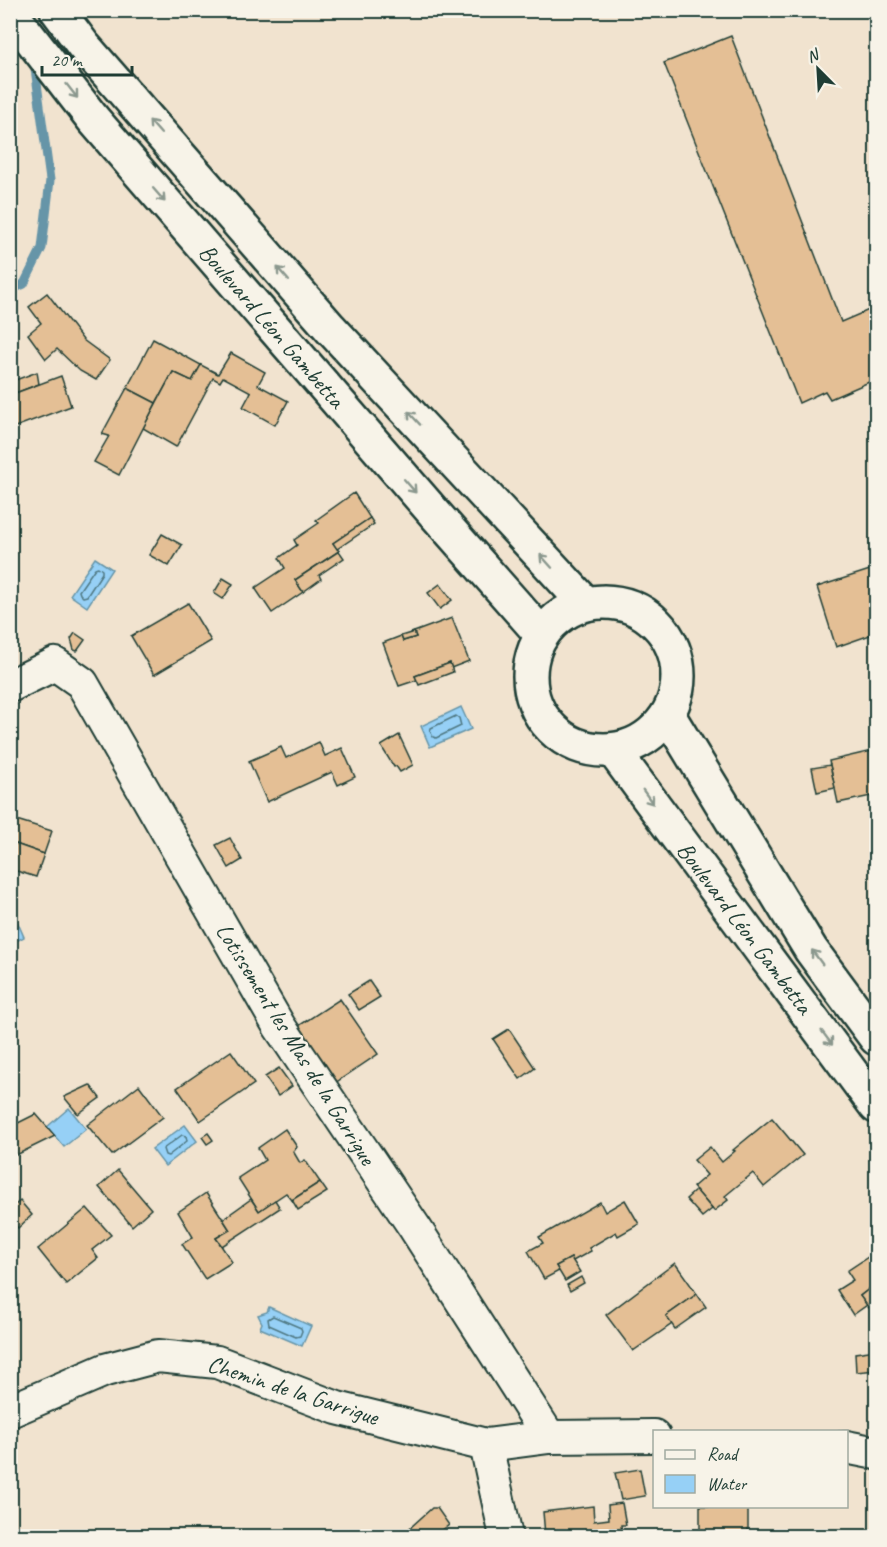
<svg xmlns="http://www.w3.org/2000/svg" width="887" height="1547" font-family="Caveat,sans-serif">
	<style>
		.built { fill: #edd8be }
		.water { fill: #96d0f6; stroke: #6695a8; stroke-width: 1.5 }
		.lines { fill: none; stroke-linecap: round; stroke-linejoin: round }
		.shore { stroke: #4f7882; stroke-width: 1.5 }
		.stream { stroke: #6695a8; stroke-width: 9 }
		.building { fill: #e4bf95; stroke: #1f3d34; stroke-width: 1.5 }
		.street-casing { stroke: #1f3d34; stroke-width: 36 }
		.secondary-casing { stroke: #1f3d34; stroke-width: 38 }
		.street { stroke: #f7f3e8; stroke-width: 32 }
		.secondary { stroke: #f7f3e8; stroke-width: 33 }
		.oneway { stroke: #8b988e }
		.labels { text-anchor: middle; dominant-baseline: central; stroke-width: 5; stroke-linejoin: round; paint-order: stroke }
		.street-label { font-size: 24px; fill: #1f3d34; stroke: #f7f3e8 }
	</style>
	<rect width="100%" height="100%" fill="#f1e3cf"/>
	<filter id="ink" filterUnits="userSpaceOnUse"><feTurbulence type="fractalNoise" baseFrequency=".0167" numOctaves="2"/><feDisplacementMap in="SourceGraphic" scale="12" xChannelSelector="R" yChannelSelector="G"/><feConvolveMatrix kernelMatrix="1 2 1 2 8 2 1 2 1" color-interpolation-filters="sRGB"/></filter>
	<g filter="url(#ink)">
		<path class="built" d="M11,57L17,69L13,264L11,265Z"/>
		<g class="water">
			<path d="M95,558L112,569L87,607L70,595Z"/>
			<path d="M461,707L471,729L430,747L421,726Z"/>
			<path d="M14,914L24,937L11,944V916Z"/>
			<path d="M69,1108L86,1129L64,1147L47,1127Z"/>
			<path d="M185,1125L197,1141L165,1166L152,1149Z"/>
			<path d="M269,1307L311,1326L302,1346L260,1328L262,1323L258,1315L267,1312Z"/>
		</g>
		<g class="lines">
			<g class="shore">
				<path d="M98,567L102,570V573L87,596L83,597L80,594L79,591L95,568Z"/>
				<path d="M456,716L459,718L461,726L436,738L433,737L430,731L431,728Z"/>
				<path d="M182,1135L186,1136L187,1141L168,1156L165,1155L163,1149Z"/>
				<path d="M273,1316L301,1328L302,1331L300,1336L296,1337L269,1325L268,1319Z"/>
			</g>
			<path class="stream" d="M10,290L24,284L42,248L50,180L34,61"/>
		</g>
		<g class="building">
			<path d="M731,36L841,322L869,310V304L876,301V379L830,399L825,391L799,403L664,63Z"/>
			<path d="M47,293L83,340L110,360L96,380L80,371L57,349L46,359L28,334L41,323L29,307Z"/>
			<path d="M153,339L201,365L192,381L173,372L156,403L127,388Z"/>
			<path d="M231,353L265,372L258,385L288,401L275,425L243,407L251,392L223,377L220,382L213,378L176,447L143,428L173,372L192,381L201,365L218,374Z"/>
			<path d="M37,372L39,384L10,395V382Z"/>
			<path d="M61,376L71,406L10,429V395Z"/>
			<path d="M127,388L156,403L119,475L94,462L109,436L102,434Z"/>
			<path d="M354,493L370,518L333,543L339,551L295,580L303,592L272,613L255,588L285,568L279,558L297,545L294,540L319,523L316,520Z"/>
			<path d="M370,518L374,524L337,549L333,543Z"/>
			<path d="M162,534L182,545L169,566L149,555Z"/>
			<path d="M339,551L344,558L319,575L321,579L303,592L295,580Z"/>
			<path d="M873,569L876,582V633L836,647L817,587Z"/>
			<path d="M223,578L233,584L223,599L214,593Z"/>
			<path d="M440,584L452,600L440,609L428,593Z"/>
			<path d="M188,603L211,641L154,675L131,636Z"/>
			<path d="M452,618L469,661L451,668L450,663L415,676L417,680L399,686L383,643L401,636L403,641L416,637L414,632Z"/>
			<path d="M414,632L416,637L403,641L401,636Z"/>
			<path d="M75,633L85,640L77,651L74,650L71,639Z"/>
			<path d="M450,663L453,672L419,685L415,676Z"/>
			<path d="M399,735L413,765L400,772L396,766L394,767L381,746Z"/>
			<path d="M319,742L325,756L342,748L355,777L338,785L332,772L267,802L249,761L281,747L286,758Z"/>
			<path d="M876,750V795L838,803L829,761Z"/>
			<path d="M830,765L835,788L817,792L812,768Z"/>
			<path d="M10,818L52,831L44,854L10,842Z"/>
			<path d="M230,838L242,860L229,868L216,845Z"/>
			<path d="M10,842L44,854L36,877L10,869Z"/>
			<path d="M369,981L380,997L359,1010L348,994Z"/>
			<path d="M340,999L378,1054L335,1083L297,1027Z"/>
			<path d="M509,1029L535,1068L520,1079L493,1039Z"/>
			<path d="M231,1051L254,1084L200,1121L177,1088Z"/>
			<path d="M279,1068L292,1086L278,1096L265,1077Z"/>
			<path d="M90,1085L100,1098L78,1114L64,1097Z"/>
			<path d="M139,1085L163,1117L112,1155L87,1125Z"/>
			<path d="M36,1114L55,1136L10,1158V1127Z"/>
			<path d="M772,1118L803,1155L764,1187L753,1173L725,1196L728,1200L714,1211L693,1187L707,1175L694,1160L710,1147L722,1162L735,1151L733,1150Z"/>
			<path d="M285,1129L297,1147L293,1151L300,1163L305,1160L320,1182L292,1200L286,1193L259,1211L238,1178L265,1160L258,1148Z"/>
			<path d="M208,1133L213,1140L207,1144L202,1137Z"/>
			<path d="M118,1170L151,1209L132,1226L99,1187Z"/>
			<path d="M320,1182L327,1192L298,1210L292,1200Z"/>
			<path d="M696,1190L712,1209L702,1217L686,1199Z"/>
			<path d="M206,1193L230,1230L216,1238L232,1262L205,1279L182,1244L193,1237L178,1212Z"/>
			<path d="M251,1199L259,1211L275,1200L280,1208L222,1246L216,1238L230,1230L223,1219Z"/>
			<path d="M625,1200L639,1224L618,1236L616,1232L589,1248L591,1251L573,1261L571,1258L556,1266L559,1271L544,1279L528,1251L543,1243L539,1237L600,1202L605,1212Z"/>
			<path d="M20,1201L32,1215L18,1228L10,1220V1209Z"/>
			<path d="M87,1208L111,1235L92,1250L98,1258L66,1284L38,1249Z"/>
			<path d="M871,1255L873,1258L876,1256V1288L874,1285L860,1296L867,1305L853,1315L837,1290L853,1280L847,1271Z"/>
			<path d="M571,1258L580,1272L565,1281L556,1266Z"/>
			<path d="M675,1263L697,1294L666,1316L672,1324L633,1351L606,1315Z"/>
			<path d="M581,1277L584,1283L570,1291L567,1285Z"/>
			<path d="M874,1285L876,1288V1303L869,1308L860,1296Z"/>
			<path d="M697,1294L706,1307L675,1329L666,1316Z"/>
			<path d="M876,1350V1370L856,1372L855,1353Z"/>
			<path d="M640,1469L645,1496L621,1500L615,1473Z"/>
			<path d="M622,1503L626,1525H621L622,1536H586L585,1534L545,1535L543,1512L593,1506L594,1521L609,1519L608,1505Z"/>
			<rect x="700" y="1506" width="48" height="30"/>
			<path d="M432,1508H437L449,1525L434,1536H401Z"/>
		</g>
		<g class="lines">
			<g class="street-casing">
				<g id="street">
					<path d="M10,686L55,664L82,683L279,1026L415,1228L549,1437"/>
					<path d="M10,1411L105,1370L158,1356L217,1362L337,1408L486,1445L549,1437L654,1436"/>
					<path d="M486,1445L506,1536"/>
					<path d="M846,1447L876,1453"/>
				</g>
			</g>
			<g class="secondary-casing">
				<g id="secondary">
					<path d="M57,10L83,45L330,328L586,604"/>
					<path d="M10,12L93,119L435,514L542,635"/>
					<circle cx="604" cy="676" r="74"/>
					<path d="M668,715L811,950L876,1038"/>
					<path d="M613,750L876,1106"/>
				</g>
			</g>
			<use href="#street" class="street"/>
			<use href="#secondary" class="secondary"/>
		</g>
		<defs><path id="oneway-shaft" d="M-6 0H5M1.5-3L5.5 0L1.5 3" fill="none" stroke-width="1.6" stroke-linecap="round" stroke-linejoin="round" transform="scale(1.5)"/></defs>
		<g class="oneway">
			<use href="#oneway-shaft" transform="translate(72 91) rotate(52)"/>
			<use href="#oneway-shaft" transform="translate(155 127) rotate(-131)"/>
			<use href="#oneway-shaft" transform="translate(159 195) rotate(49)"/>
			<use href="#oneway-shaft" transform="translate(283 274) rotate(-131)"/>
			<use href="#oneway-shaft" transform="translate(414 418) rotate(-133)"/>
			<use href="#oneway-shaft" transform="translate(410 486) rotate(49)"/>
			<use href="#oneway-shaft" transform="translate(546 561) rotate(-132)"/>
			<use href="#oneway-shaft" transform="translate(648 797) rotate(54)"/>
			<use href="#oneway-shaft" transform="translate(817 957) rotate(-126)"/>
			<use href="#oneway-shaft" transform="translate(827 1038) rotate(53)"/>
		</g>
	</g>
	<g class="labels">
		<g class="street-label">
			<text transform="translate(272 326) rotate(49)">Boulevard Léon Gambetta</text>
			<text transform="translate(745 928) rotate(53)">Boulevard Léon Gambetta</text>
			<text transform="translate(296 1044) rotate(58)">Lotissement les Mas de la Garrigue</text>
			<text transform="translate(293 1390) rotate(18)">Chemin de la Garrigue</text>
		</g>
	</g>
	<rect width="887" height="1547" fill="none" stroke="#f7f3e8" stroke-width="36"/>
	<rect x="18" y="18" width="851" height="1511" fill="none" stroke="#1f3d34" stroke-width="2" filter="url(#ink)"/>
	<rect x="653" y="1430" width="195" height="78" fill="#f7f3e8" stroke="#a1aaa0" stroke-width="1.5"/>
	<rect x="665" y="1450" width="30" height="9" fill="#f7f3e8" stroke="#a1aaa0" stroke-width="1.5"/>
	<text x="707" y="1460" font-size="18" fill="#1f3d34">Road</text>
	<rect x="665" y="1475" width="30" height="18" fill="#96d0f6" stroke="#a1aaa0" stroke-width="1.5"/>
	<text x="707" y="1490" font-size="18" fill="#1f3d34">Water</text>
	<g transform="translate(818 69) rotate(336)" stroke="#f7f3e8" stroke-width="4.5" paint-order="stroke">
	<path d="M0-4.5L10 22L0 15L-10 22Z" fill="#1f3d34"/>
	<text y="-9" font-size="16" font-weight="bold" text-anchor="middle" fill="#1f3d34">N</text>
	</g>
	<path d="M42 66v9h90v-9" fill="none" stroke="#1f3d34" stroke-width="3"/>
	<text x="51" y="66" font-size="18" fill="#1f3d34" stroke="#f7f3e8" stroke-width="4.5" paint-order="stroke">20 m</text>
</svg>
